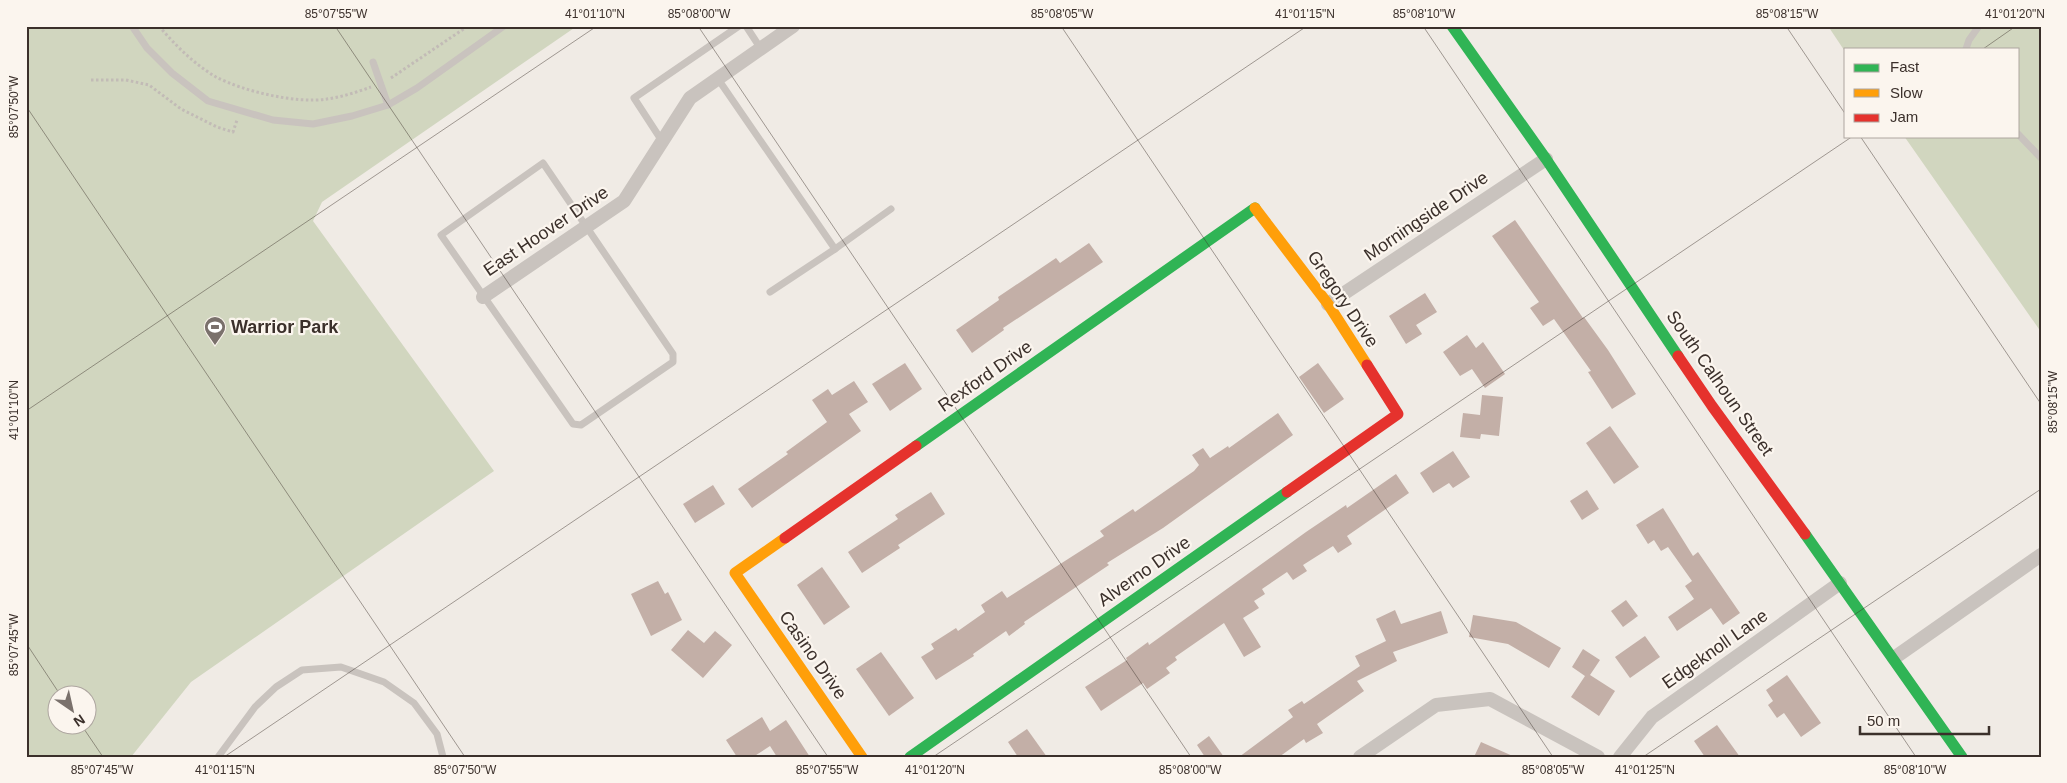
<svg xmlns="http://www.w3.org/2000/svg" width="2067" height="783" font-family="Helvetica,sans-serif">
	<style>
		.green { fill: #d1d6bf; fill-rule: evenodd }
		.building { fill: #c3afa7 }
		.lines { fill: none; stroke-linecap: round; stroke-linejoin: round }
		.path { stroke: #c2bbb6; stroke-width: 3; stroke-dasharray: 2.5 2.5; stroke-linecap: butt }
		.lane { stroke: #c9c3be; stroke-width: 7 }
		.street { stroke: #c9c3be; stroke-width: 14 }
		.fast { stroke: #30b455; stroke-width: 11 }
		.slow { stroke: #ff9f0a; stroke-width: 11 }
		.jam { stroke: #e5322d; stroke-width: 11 }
		.ticks { fill: none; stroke: #3b302b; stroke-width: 1; stroke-opacity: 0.45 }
		.labels { text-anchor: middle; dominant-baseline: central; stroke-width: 4.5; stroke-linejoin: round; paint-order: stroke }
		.street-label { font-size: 18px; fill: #3b302b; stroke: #fbf5ee }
		.poi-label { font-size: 18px; font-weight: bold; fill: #3b302b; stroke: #fbf5ee; text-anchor: start }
		.neatline { fill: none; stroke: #3b302b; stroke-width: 2 }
		.ticks-label { font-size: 12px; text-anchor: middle; fill: #3b302b }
	</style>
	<rect width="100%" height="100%" fill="#f0ebe5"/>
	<g class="green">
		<path d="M26,26H577L322,202L313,221L494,471L191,682L131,757H26ZM58,696H88V726H58Z"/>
		<path d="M1828,26H2041V332L1904,136H2018V49H1846V53Z"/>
	</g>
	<g class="building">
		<path d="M1515,220L1583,318L1584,317L1608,350L1636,394L1612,409L1588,372L1591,371L1554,319L1543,326L1530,308L1539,302L1492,236Z"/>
		<path d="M1089,243L1103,262L1003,328L1004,330L972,353L956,330L999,300L998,297L1056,258L1060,263Z"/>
		<path d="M1425,293L1437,312L1416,325L1422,334L1406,344L1389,316Z"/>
		<path d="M1467,335L1476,348L1483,342L1505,374L1485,388L1472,369L1460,376L1443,352Z"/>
		<path d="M905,363L922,389L890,411L872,384Z"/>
		<path d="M1318,363L1344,399L1324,413L1299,377Z"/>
		<path d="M854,381L868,402L849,414L861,431L752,508L738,489L788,454L786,452L827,422L812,400L828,389L832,395Z"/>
		<path d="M1482,395L1503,397L1499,436L1481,434L1480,439L1460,437L1463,413L1480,415Z"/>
		<path d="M1278,413L1293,435L1163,528L1107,563L1109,565L1024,622L1025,624L1009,636L1006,631L973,654L974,656L936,680L921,657L934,649L931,644L956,628L958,631L985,612L981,605L1002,591L1007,598L1104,536L1100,531L1133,509L1135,512L1194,471L1199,465L1192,455L1203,448L1210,458L1228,446L1229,448Z"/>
		<path d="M1610,426L1639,467L1614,484L1586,443Z"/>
		<path d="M1453,451L1470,477L1453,488L1449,483L1433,493L1420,473Z"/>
		<path d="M1396,474L1409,493L1347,536L1352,544L1338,553L1333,546L1303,565L1307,571L1293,580L1287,572L1262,589L1265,594L1254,601L1259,608L1243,618L1261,647L1244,657L1224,623L1175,657L1177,660L1166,668L1170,673L1147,689L1143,683L1101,711L1085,687L1127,660L1126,658L1148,642L1149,645L1306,532L1346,505L1347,508Z"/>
		<path d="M713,485L725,504L695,523L683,504Z"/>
		<path d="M1587,490L1599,509L1582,520L1570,501Z"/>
		<path d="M931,492L945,514L898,545L900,548L862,573L848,552L898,519L895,515Z"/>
		<path d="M1663,508L1693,556L1698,552L1740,613L1723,625L1711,608L1677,631L1668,617L1694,599L1685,586L1692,581L1668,547L1661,551L1654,540L1648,544L1636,525Z"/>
		<path d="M822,567L850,607L824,625L797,585Z"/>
		<path d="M658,581L665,594L668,592L682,620L651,636L631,594Z"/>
		<path d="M1626,600L1638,616L1623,627L1611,611Z"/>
		<path d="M1395,610L1401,624L1441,611L1448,633L1393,652L1397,661L1357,681L1364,691L1317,724L1323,733L1306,743L1304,739L1279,757H1239L1293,717L1288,710L1302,701L1304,704L1360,666L1355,656L1386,641L1376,619Z"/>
		<path d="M1473,615L1516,622L1561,648L1549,668L1508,644L1469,637Z"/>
		<path d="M688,630L704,643L715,631L732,645L703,678L671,650Z"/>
		<path d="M1645,636L1660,657L1630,678L1615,657Z"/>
		<path d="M1583,649L1600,660L1590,675L1615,691L1599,716L1571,697L1585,676L1572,667Z"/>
		<path d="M881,652L914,698L889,716L856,669Z"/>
		<path d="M1787,675L1821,723L1801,737L1784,713L1777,718L1768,705L1773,701L1766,690Z"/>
		<path d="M762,717L770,731L786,720L810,757H777L770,746L753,757H737L726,740Z"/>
		<path d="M1717,725L1740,757H1705L1694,741Z"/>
		<path d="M1027,729L1047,757H1018L1008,742Z"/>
		<path d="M1209,736L1224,757H1205L1197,745Z"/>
		<path d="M1481,742L1515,757H1474Z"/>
	</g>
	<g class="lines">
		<g class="path">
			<path d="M159,26C175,45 194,64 216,77C243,91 296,104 327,99C342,97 357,92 371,87"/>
			<path d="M391,78L468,26"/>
			<path d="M91,80H126L149,85L181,109L217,127L233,132L237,120"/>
		</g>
		<g class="lane">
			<path d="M132,26L147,48L172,73L208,101L273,120L313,124L352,116L388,105L417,88L504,26"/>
			<path d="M746,26L761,49"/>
			<path d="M1966,49L1969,40L1979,26"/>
			<path d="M373,62L388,105"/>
			<path d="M718,79L835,249L770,292"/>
			<path d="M2018,134L2041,158"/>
			<path d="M662,141L634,98L739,26"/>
			<path d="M543,163L673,354V362L581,425L573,424L441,235Z"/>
			<path d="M835,249L891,209"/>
			<path d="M218,757L255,707L276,687L302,670L341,667L384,682L414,703L437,734L443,757"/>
		</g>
		<g class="street">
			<path d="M483,297L624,201L690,98L793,26"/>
			<path d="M1328,304L1546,159"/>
			<path d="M1894,658L2041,555"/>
			<path d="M1360,757L1436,705L1490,699L1598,757"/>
			<path d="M1620,757L1652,717L1840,583"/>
		</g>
		<g class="fast">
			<path d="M1452,26L1546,159L1678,356"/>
			<path d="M916,446L1255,208"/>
			<path d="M1805,534L1962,757"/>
			<path d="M910,757L1287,492"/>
		</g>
		<g class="slow">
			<path d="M1255,208L1328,304L1367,365"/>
			<path d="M785,538L735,573L862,757"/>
		</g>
		<g class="jam">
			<path d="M1678,356L1712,406L1805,534"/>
			<path d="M1287,492L1398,414L1367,365"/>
			<path d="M785,538L916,446"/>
		</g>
	</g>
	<path class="ticks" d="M335,26L828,757M698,26L1191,757M1061,26L1553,757M1423,26L1916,757M1786,26L1846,115M1983,49L2016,26M26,106L465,757M1860,136L2041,404M26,411L597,26M26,643L61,696M82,726L103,757M224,757L1307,26M933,757L1853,136M1643,757L2041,489"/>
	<defs>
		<g id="stadium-pin" transform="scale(1.125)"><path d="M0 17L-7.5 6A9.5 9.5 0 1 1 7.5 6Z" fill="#7a716c" stroke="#fbf5ee"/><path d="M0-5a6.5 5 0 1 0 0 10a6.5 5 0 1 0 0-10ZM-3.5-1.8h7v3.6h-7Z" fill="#fff"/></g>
	</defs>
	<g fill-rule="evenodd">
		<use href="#stadium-pin" x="215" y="327"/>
	</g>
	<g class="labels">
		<g class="street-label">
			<text transform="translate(1426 216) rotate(-34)">Morningside Drive</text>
			<text transform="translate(546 231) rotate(-34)">East Hoover Drive</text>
			<text transform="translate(1343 299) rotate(56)">Gregory Drive</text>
			<text transform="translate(985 376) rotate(-35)">Rexford Drive</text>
			<text transform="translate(1720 383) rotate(55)">South Calhoun Street</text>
			<text transform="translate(1144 571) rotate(-35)">Alverno Drive</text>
			<text transform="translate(1715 649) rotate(-35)">Edgeknoll Lane</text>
			<text transform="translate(813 655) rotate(55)">Casino Drive</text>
		</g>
		<g class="poi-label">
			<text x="231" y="327">Warrior Park</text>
		</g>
	</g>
	<rect width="2067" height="783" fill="none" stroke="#fbf5ee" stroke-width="55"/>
	<rect x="1844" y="48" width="175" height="90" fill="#fbf5ee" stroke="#aea6a0"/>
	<rect x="1854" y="64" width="25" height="8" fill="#30b455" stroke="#aea6a0"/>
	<text x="1890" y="72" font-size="15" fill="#3b302b">Fast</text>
	<rect x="1854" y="89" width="25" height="8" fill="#ff9f0a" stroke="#aea6a0"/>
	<text x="1890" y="98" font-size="15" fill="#3b302b">Slow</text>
	<rect x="1854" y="114" width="25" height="8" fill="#e5322d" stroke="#aea6a0"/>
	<text x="1890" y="122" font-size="15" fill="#3b302b">Jam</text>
	<g transform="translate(72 710) rotate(146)"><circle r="24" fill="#fbf5ee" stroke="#aea6a0"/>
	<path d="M0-4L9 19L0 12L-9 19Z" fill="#7a716c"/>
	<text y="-8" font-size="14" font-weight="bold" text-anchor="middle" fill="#3b302b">N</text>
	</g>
	<path d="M1860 726v8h129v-8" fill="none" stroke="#3b302b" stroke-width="2.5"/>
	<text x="1867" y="726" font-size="15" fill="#3b302b" stroke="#fbf5ee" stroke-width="4" paint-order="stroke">50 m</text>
	<rect x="28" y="28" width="2012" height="728" class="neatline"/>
	<g class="ticks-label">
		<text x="336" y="18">85°07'55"W</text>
		<text x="595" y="18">41°01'10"N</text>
		<text x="699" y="18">85°08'00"W</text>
		<text x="1062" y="18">85°08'05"W</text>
		<text x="1305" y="18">41°01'15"N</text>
		<text x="1424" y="18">85°08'10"W</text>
		<text x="1787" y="18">85°08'15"W</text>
		<text x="2015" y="18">41°01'20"N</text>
		<text transform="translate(14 107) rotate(-90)" y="4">85°07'50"W</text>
		<text transform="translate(2053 402) rotate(-90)" y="4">85°08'15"W</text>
		<text transform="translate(14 410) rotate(-90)" y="4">41°01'10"N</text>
		<text transform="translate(14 645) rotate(-90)" y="4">85°07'45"W</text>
		<text x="102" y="774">85°07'45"W</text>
		<text x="225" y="774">41°01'15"N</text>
		<text x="465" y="774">85°07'50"W</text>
		<text x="827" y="774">85°07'55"W</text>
		<text x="935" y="774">41°01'20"N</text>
		<text x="1190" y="774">85°08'00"W</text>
		<text x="1553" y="774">85°08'05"W</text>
		<text x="1645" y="774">41°01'25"N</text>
		<text x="1915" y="774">85°08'10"W</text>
	</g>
</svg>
